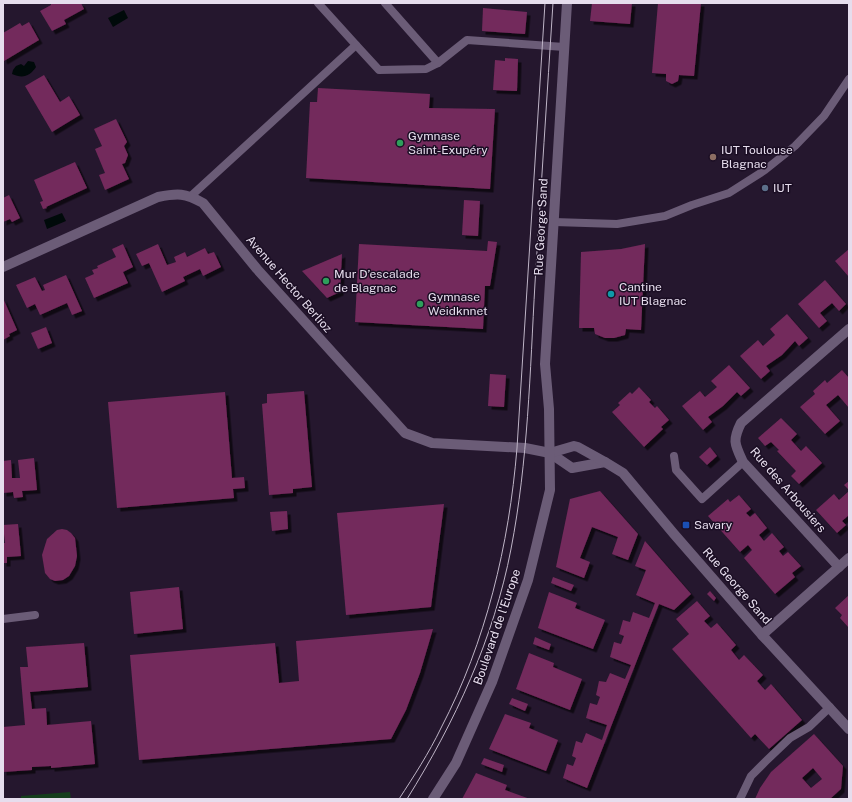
<svg xmlns="http://www.w3.org/2000/svg" width="852" height="802" font-family="'Public Sans',sans-serif">
	<style>
		.green { fill: #153e1c }
		.water { fill: #000a0a }
		.building { fill: #73295b; fill-rule: evenodd; filter: url(#shadow) }
		.lines { fill: none; stroke-linecap: round; stroke-linejoin: round }
		.service { stroke: #6b5c77; stroke-width: 8 }
		.minor { stroke: #6b5c77; stroke-width: 10 }
		.tram { stroke: #bfb5c7; stroke-width: 1 }
		.leisure-dot { fill: #2e9e5b; stroke: #1b0e24; stroke-width: 1.5 }
		.education-dot { fill: #8d6e63; stroke: #1b0e24; stroke-width: 1.5 }
		.service-dot { fill: #5c6f8a; stroke: #1b0e24; stroke-width: 1.5 }
		.culture-dot { fill: #0f9aa8; stroke: #1b0e24; stroke-width: 1.5 }
		.transit-dot { fill: #1a4fb4; stroke: #1b0e24; stroke-width: 1.5 }
		.labels { text-anchor: middle; dominant-baseline: central; stroke-width: 3; stroke-linejoin: round; paint-order: stroke }
		.poi-label { font-size: 12px; fill: #e6dded; stroke: #1b0e24; text-anchor: start }
		.street-label { font-size: 12px; fill: #e6dded; stroke: #1b0e24 }
	</style>
	<defs>
		<filter id="shadow"><feDropShadow dx="3.5" dy="3.5" stdDeviation="0" flood-color="#0009"/></filter>
	</defs>
	<rect width="100%" height="100%" fill="#25172e"/>
	<path class="green" d="M70,792L71,799H21V796Z"/>
	<g class="water">
		<path d="M124,10L128,18L113,27L108,18Z"/>
		<path d="M28,61L34,62L36,67C30,76 23,79 12,74L13,70L16,66L21,64L24,66Z"/>
		<path d="M62,213L66,221L47,229L44,220Z"/>
	</g>
	<g class="building">
		<path d="M51,3H81L84,9L64,20L66,24L52,31L40,11L51,5Z"/>
		<path d="M592,3H632L630,24L590,21Z"/>
		<path d="M658,3H701L694,76L679,75L678,81L672,84L666,81V74L652,73Z"/>
		<path d="M483,8L527,12L525,34L482,31Z"/>
		<path d="M29,22L39,40L4,61L3,59V33L20,23L22,26Z"/>
		<path d="M505,58L518,59L517,91L493,90L495,60L505,61Z"/>
		<path d="M44,75L60,102L69,96L80,115L52,132L25,86Z"/>
		<path d="M318,88L430,94L429,108L495,109L490,189L306,178L310,102H317Z"/>
		<path d="M116,119L127,142L124,146L128,155L125,163L122,164L129,179L105,190L99,175L105,173L95,149L102,146L94,129Z"/>
		<path d="M75,162L87,188L46,207L47,208L43,209L40,202L43,201L34,180Z"/>
		<path d="M9,195L20,218L12,222L10,219L3,222V198Z"/>
		<path d="M464,200L480,201L478,236L462,235Z"/>
		<path d="M488,241L497,242L490,286H485L483,329L355,322L359,244L487,251Z"/>
		<path d="M123,244L133,267L123,272L128,283L94,298L85,278L94,274L92,270L98,268L97,266L116,257L112,249Z"/>
		<path d="M158,244L167,265L176,262L174,257L185,252L187,257L205,248L208,254L214,252L221,267L203,276L200,269L183,277L185,281L162,292L149,263L142,266L136,254Z"/>
		<path d="M645,244L641,330L626,329L625,335L614,338H605L595,334L594,328H579L581,252L621,249Z"/>
		<path d="M849,249V277L835,261Z"/>
		<path d="M342,254L340,292L327,298L302,271Z"/>
		<path d="M66,275L82,311L72,315L67,303L40,315L35,304L27,308L16,285L35,277L42,291L45,290L43,285Z"/>
		<path d="M825,280L846,304L839,311L832,303L820,313L827,321L819,328L798,304Z"/>
		<path d="M3,298L17,330L9,334L10,336L3,340Z"/>
		<path d="M787,314L808,338L799,346L795,341L782,355L766,366L770,371L761,379L740,356L758,340L763,346L775,335L770,329Z"/>
		<path d="M46,327L52,343L38,349L31,333Z"/>
		<path d="M729,365L750,388L741,396L737,392L723,406L708,417L712,422L703,430L682,406L700,391L705,397L717,387L711,381Z"/>
		<path d="M842,370L849,378V408L838,395L826,405L840,421L825,434L800,407L815,394L813,391L825,380L827,383Z"/>
		<path d="M490,374L506,375L504,407L488,406Z"/>
		<path d="M639,387L651,400L649,402L655,408L657,406L669,420L661,427L663,429L644,447L612,412L620,405L618,403L630,392L632,394Z"/>
		<path d="M304,391L312,487L293,489V493L269,495L262,404L267,403V394Z"/>
		<path d="M225,392L232,478L244,477L245,488L233,489L234,498L117,508L108,402Z"/>
		<path d="M781,418L797,434L791,440L801,451L806,446L822,463L799,484L791,476L796,471L777,451L779,450L771,442L765,446L758,438Z"/>
		<path d="M710,447L717,456L707,465L699,457Z"/>
		<path d="M34,458L37,490L22,491L23,497L14,498L13,492L3,493V461L11,460L12,478H20L18,460Z"/>
		<path d="M849,481V490L844,485Z"/>
		<path d="M600,491L638,534L628,560L612,554L618,537L592,527L580,558L590,562L584,578L556,567L570,499Z"/>
		<path d="M849,491V515L842,521L846,525L837,533L816,510L834,494L839,500Z"/>
		<path d="M739,495L751,509L746,513L750,517L755,513L767,528L759,535L764,541L772,533L784,547L779,551L783,556L788,552L801,566L792,573L795,577L775,594L744,558L752,550L748,545L740,552L708,516L728,499L730,502Z"/>
		<path d="M444,504L431,607L346,615L337,513Z"/>
		<path d="M287,511L288,529L272,531L270,512Z"/>
		<path d="M18,524L21,556L7,557V563H3V543H5L3,525Z"/>
		<path d="M62,529L67,530L71,533L75,538L77,556L75,566L69,576L63,580L55,581L50,579L45,573L42,555L47,539L57,530Z"/>
		<path d="M645,541L691,594L674,610L659,604L587,788L563,778L567,764L573,766L576,758L572,756L576,741L582,743L586,733L602,740L607,725L586,718L590,703L597,705L600,697L596,695L599,681L606,682L610,673L625,679L631,665L610,657L614,642L621,644L624,636L619,634L623,620L630,622L633,612L649,618L655,603L636,595L646,570L635,566Z"/>
		<path d="M553,577L574,585L571,591L551,583Z"/>
		<path d="M179,587L183,629L134,634L130,592Z"/>
		<path d="M710,591L716,598L714,601L707,594Z"/>
		<path d="M549,592L577,603L575,608L605,620L593,649L538,628Z"/>
		<path d="M849,595V628L840,618L842,615L835,608Z"/>
		<path d="M697,601L710,616L704,621L711,628L717,623L736,645L731,650L739,660L744,655L763,675L757,681L765,690L771,684L802,720L769,749L755,734L751,738L672,649L689,634L676,619Z"/>
		<path d="M433,629L420,673L406,710L391,739L139,760L130,655L275,643L279,683L299,681L296,641Z"/>
		<path d="M535,637L551,644L549,650L533,644Z"/>
		<path d="M84,643L88,687L30,692L32,709L46,708L47,725L91,721L95,764L51,768V766L32,767V770L3,772V727L25,725L20,667H28L26,647Z"/>
		<path d="M529,653L554,663L553,667L582,679L570,710L516,689Z"/>
		<path d="M512,698L528,704L525,711L509,704Z"/>
		<path d="M505,714L531,723L529,728L558,740L546,771L489,749Z"/>
		<path d="M814,734L843,766L841,789L830,799H755L760,788L771,772ZM813,768L822,779L811,788L802,778Z"/>
		<path d="M484,758L504,765L502,772L481,764Z"/>
		<path d="M476,773L507,785L505,790L530,799H462Z"/>
	</g>
	<g class="lines">
		<g class="service">
			<path d="M318,3L356,45"/>
			<path d="M385,3L438,63"/>
			<path d="M191,196L356,45L379,70L426,69L438,63L467,40L564,47"/>
			<path d="M554,222L617,224L665,216L692,205L729,193L765,170L795,146L824,116L849,79"/>
			<path d="M674,456L676,470L702,499L743,462"/>
			<path d="M3,619L35,615"/>
			<path d="M740,799L751,776L766,761L790,738L809,727L830,707"/>
		</g>
		<g class="minor">
			<path d="M3,267L158,197C178,193 185,193 203,203L257,269L405,433L432,443L525,448L550,453L572,468L605,462"/>
			<path d="M550,453L574,446L578,447L605,462L623,473L674,534L762,635L849,729"/>
			<path d="M839,567L743,462C735,445 732,441 741,423L849,329"/>
			<path d="M762,635L849,558"/>
			<path d="M433,799L456,763L492,682L528,580L550,490L549,409L545,364L567,3"/>
		</g>
		<g class="tram">
			<path d="M399,799C414,776 429,753 441,728C486,642 509,545 517,448L545,3"/>
			<path d="M407,799C455,722 494,638 511,549C528,461 530,372 535,283C541,189 547,96 553,3"/>
		</g>
	</g>
	<g class="leisure-dot">
		<circle cx="400" cy="143" r="4"/>
		<circle cx="326" cy="281" r="4"/>
		<circle cx="420" cy="304" r="4"/>
	</g>
	<circle class="education-dot" cx="713" cy="157" r="4"/>
	<circle class="service-dot" cx="765" cy="188" r="4"/>
	<circle class="culture-dot" cx="611" cy="294" r="4"/>
	<rect class="transit-dot" x="682" y="521" width="8" height="8" rx="2"/>
	<g class="labels">
		<g class="poi-label">
			<text x="408" y="136">Gymnase<tspan x="408" dy="14">Saint-Exupéry</tspan></text>
			<text x="721" y="150">IUT Toulouse<tspan x="721" dy="14">Blagnac</tspan></text>
			<text x="773" y="188">IUT</text>
			<text x="334" y="274">Mur D’escalade<tspan x="334" dy="14">de Blagnac</tspan></text>
			<text x="619" y="287">Cantine<tspan x="619" dy="14">IUT Blagnac</tspan></text>
			<text x="428" y="297">Gymnase<tspan x="428" dy="14">Weidknnet</tspan></text>
			<text x="694" y="525">Savary</text>
		</g>
		<g class="street-label">
			<text transform="translate(541 227) rotate(-87)">Rue George Sand</text>
			<text transform="translate(289 284) rotate(49)">Avenue Hector Berlioz</text>
			<text transform="translate(788 490) rotate(49)">Rue des Arbousiers</text>
			<text transform="translate(737 586) rotate(49)">Rue George Sand</text>
			<text transform="translate(497 627) rotate(-71)">Boulevard de l'Europe</text>
		</g>
	</g>
	<rect width="852" height="802" fill="none" stroke="#e6dded" stroke-width="8"/>
</svg>
